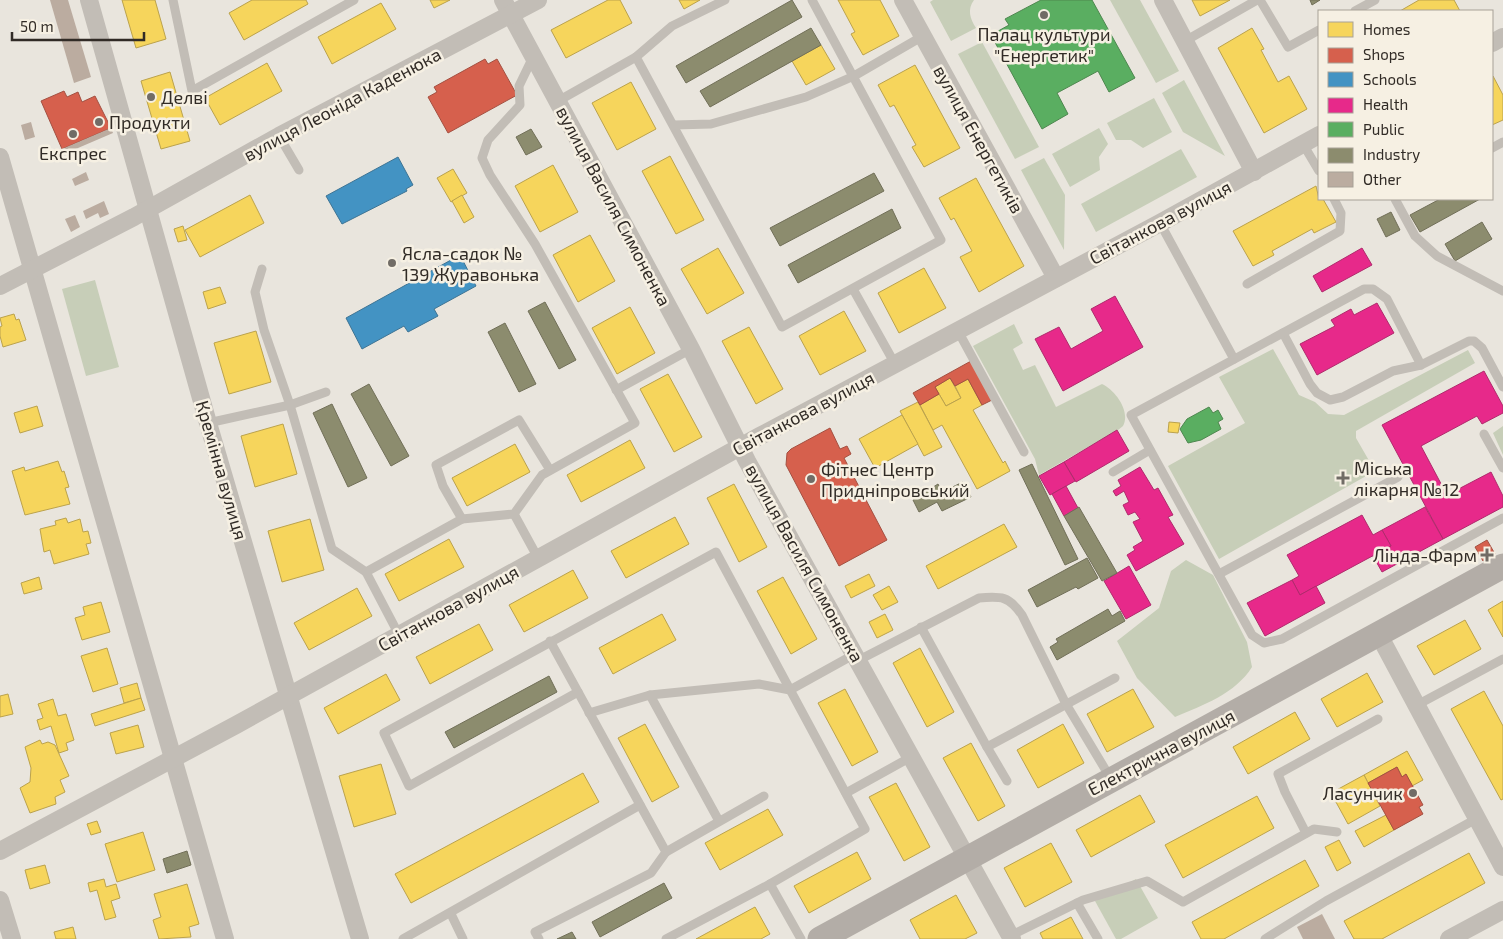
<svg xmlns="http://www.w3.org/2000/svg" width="1503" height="939" font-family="'Exo 2',sans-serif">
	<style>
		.green { fill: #c7ceb8 }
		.homes { fill: #f6d55c; stroke: #bba24c }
		.shops { fill: #d6604d; stroke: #a45041 }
		.schools { fill: #4393c3; stroke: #3e7494 }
		.health { fill: #e7298a; stroke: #b02a6c }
		.public { fill: #5aae61; stroke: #4e874f }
		.industry { fill: #8c8c6e; stroke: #716f58 }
		.building { fill: #bbaca0 }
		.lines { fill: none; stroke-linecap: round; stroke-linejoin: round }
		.lane { stroke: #c2bdb6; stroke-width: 9 }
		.street { stroke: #c2bdb6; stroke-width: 18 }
		.secondary { stroke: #b3ada7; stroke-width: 25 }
		.poi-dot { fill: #716c66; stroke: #f6f0e3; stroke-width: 2 }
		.labels { text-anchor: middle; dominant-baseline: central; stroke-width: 5; stroke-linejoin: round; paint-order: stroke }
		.poi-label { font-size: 18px; fill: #312b26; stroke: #f6f0e3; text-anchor: start }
		.street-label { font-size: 18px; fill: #312b26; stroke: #f6f0e3 }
	</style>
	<rect width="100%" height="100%" fill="#e9e5dd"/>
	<g class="green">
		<path d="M933,0H974C967,9 970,19 976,28L951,41L930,2Z"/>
		<path d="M1110,0H1140L1179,71L1156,83Z"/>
		<path d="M982,42L1039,147L1015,159L958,54Z"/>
		<path d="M1184,80L1225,156L1183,132L1162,93Z"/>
		<path d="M1154,98L1172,132L1143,148L1131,140H1116L1107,123Z"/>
		<path d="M1099,128L1108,144L1099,157L1100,170L1070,187L1052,154Z"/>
		<path d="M1181,149L1197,177L1096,232L1081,204Z"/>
		<path d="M1044,158L1065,195L1064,250L1021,170Z"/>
		<path d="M95,280L119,367L86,376L62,289Z"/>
		<path d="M1014,324L1023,343L1013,349L1023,370L1035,365L1056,407L1102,384C1115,390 1131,411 1123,426L1118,430L1039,475L1035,459L973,346Z"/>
		<path d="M1273,349L1299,395L1315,402L1328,414L1344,415L1468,350L1475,363L1356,431V438L1375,471L1219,559L1168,466L1245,423L1219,377Z"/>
		<path d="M1503,426V455L1493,433Z"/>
		<path d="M1186,560L1213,575L1247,642L1252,667C1235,694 1203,705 1175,717L1137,678L1117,641L1159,608L1171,571Z"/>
		<path d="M1136,879L1158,918L1121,939H1116L1095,901Z"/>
	</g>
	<g class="homes">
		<path d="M122,0H155L166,39L136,48Z"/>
		<path d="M252,0H306L308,4L244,40L229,13Z"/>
		<path d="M430,0H450L434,8Z"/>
		<path d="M608,0H620L632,23L566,58L551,30Z"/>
		<path d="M679,0H700L684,9Z"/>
		<path d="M838,0H880L899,36L863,55L851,34L855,32Z"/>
		<path d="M1192,0H1230L1200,16Z"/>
		<path d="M1419,0H1454L1460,11H1400Z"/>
		<path d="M381,3L396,29L332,64L318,37Z"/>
		<path d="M1252,28L1264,49L1261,50L1278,82L1289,76L1307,109L1264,133L1218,48Z"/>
		<path d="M821,45L835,69L806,85L792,61Z"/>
		<path d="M267,63L282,91L220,125L205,98Z"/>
		<path d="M915,65L960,148L924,167L912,147L916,145L894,105L890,107L878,85Z"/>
		<path d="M170,72L190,141L161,149L141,81Z"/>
		<path d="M1493,76L1503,95V120L1492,125Z"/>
		<path d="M631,82L656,129L617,150L592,103Z"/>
		<path d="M670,156L704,220L676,234L642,171Z"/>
		<path d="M553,165L578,212L540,232L515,186Z"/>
		<path d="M453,169L467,193L451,202L437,178Z"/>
		<path d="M976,178L1024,266L979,292L960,257L972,251L954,218L951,220L939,198Z"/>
		<path d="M1316,186L1319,199H1323L1336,222L1314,233L1312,229L1272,251L1274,255L1253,266L1233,231Z"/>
		<path d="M250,195L264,223L200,257L185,230Z"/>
		<path d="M462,195L474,217L464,223L452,201Z"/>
		<path d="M183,226L187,240L178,242L174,229Z"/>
		<path d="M590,235L615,281L578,302L553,255Z"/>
		<path d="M718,248L744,293L707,314L681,269Z"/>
		<path d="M924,268L946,308L899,333L878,293Z"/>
		<path d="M220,287L226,303L208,309L203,292Z"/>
		<path d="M630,307L655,353L617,374L592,328Z"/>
		<path d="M844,311L866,351L820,375L799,336Z"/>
		<path d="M14,314L16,320L19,319L26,340L3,347L0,336V327L2,326L0,318Z"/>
		<path d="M749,327L783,389L756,404L722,341Z"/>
		<path d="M256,331L271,382L229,394L214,343Z"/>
		<path d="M668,374L702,437L674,452L640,389Z"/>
		<path d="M950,378L961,398L946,406L935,387Z"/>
		<path d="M968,379L982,405L973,410L1003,463L1005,461L1010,471L977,489L942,425L933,430L920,405L939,394L946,406L961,398L955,386Z"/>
		<path d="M918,402L942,447L924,456L900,411Z"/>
		<path d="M37,406L43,426L20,433L14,413Z"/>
		<path d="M902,415L918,444L875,468L859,439Z"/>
		<path d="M1169,422L1180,423L1178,433L1168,432Z"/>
		<path d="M283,424L297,474L255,487L241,436Z"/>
		<path d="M630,440L645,468L581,502L567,475Z"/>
		<path d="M515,444L530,472L467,506L452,478Z"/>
		<path d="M58,461L62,472L64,471L69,487L65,488L70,504L25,515L12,471L24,467L25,471Z"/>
		<path d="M734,484L767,547L739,562L707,498Z"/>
		<path d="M675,517L689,544L626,578L611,551Z"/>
		<path d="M66,518L68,523L80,519L83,532L88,531L91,543L86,544L89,554L54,564L50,550L44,552L40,529L56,525L55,521Z"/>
		<path d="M310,519L324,570L282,582L268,531Z"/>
		<path d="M1004,524L1017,547L938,589L926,566Z"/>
		<path d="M449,539L464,567L399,601L385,574Z"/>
		<path d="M573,570L588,598L524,632L509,605Z"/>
		<path d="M869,574L875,586L851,598L845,586Z"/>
		<path d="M39,577L42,589L24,594L21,583Z"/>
		<path d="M783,577L817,639L791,654L757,591Z"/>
		<path d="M889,586L898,602L882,610L873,595Z"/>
		<path d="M357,588L372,616L309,650L294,623Z"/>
		<path d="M1503,601V637L1488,610Z"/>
		<path d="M101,602L110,632L82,640L75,618L85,615L83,607Z"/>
		<path d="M662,614L676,640L613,674L599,648Z"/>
		<path d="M885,614L893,630L877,638L869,622Z"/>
		<path d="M1465,620L1481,649L1434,675L1417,646Z"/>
		<path d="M479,624L493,650L430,684L416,657Z"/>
		<path d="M107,648L118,684L93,692L81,656Z"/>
		<path d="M920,648L954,712L927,727L893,663Z"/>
		<path d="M1367,673L1383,702L1337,727L1321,699Z"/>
		<path d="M386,674L400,700L338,734L324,708Z"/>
		<path d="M137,683L141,698L124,703L120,688Z"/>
		<path d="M845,689L878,752L852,766L818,703Z"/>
		<path d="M1133,689L1154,727L1107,752L1087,714Z"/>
		<path d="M1484,691L1503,726V799L1501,800L1451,709Z"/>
		<path d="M8,694L13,714L0,717V696Z"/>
		<path d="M141,698L145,710L95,726L91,714Z"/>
		<path d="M53,699L58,716L66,714L74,740L66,743L68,750L59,753L51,726L40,730L37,720L43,718L38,704Z"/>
		<path d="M1295,712L1310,739L1248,774L1233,747Z"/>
		<path d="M645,724L679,787L652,802L618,738Z"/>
		<path d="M1063,724L1084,763L1038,788L1017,750Z"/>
		<path d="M138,725L144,747L116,754L110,733Z"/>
		<path d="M40,740L42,744L48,742L55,745L69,776L60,780L65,792L55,797L56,804L30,813L20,788L30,782L31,768L25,747Z"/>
		<path d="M971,743L1005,806L978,821L943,758Z"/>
		<path d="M1407,751L1423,780L1412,786L1406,774L1402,777L1397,767L1368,783L1364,775Z"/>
		<path d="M381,764L396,814L354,827L339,776Z"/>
		<path d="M583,773L599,802L411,903L395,874Z"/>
		<path d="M1364,775L1380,806L1348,824L1331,793Z"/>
		<path d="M896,783L930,847L904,861L869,797Z"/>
		<path d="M1140,795L1155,822L1091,857L1076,830Z"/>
		<path d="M1257,796L1274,828L1183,878L1165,845Z"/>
		<path d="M768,809L783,835L720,870L705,843Z"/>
		<path d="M1386,815L1394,830L1364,847L1355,831Z"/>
		<path d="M97,821L101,832L91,835L87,824Z"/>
		<path d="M143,832L155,870L117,882L105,844Z"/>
		<path d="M1339,840L1351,863L1337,871L1325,847Z"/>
		<path d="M1051,843L1072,882L1025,907L1004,868Z"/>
		<path d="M857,852L871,879L809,913L794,886Z"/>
		<path d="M1469,853L1485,883L1382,939H1354L1344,921Z"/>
		<path d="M1305,860L1319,886L1224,939H1201L1192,922Z"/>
		<path d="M45,865L50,883L30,889L25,870Z"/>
		<path d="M104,879L106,887L116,884L120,898L111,901L116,917L105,920L97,890L90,892L88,883Z"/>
		<path d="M187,884L199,924L189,927L191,937L159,939L153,920L161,917L154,894Z"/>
		<path d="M956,895L977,933L965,939H920L910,920Z"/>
		<path d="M755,907L770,934L761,939H696Z"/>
		<path d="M1071,917L1083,939H1043L1040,933Z"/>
		<path d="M73,927L76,939H56L54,932Z"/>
	</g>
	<g class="shops">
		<path d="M485,59L488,64L497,59L517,95L448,133L428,97L437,92L434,87Z"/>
		<path d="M64,91L67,97L78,92L82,102L95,96L111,128L62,149L41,101Z"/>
		<path d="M971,361L992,400L982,405L968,379L955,386L950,378L935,387L939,394L920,405L913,393Z"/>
		<path d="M830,428L840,449L847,446L851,454L844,458L887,540L839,566L786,465L787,453L791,449Z"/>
		<path d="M1487,540L1495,554L1483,561L1475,547Z"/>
		<path d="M1397,767L1402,777L1406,774L1423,805L1419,807L1423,814L1394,830L1368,783Z"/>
	</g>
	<g class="schools">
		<path d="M398,157L413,185L406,189L407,191L342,224L326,196Z"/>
		<path d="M460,255L476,286L434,309L438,316L408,332L404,326L362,349L346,318Z"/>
	</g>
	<g class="health">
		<path d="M1362,248L1372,265L1322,292L1313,276Z"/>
		<path d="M1115,296L1143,347L1063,391L1035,339L1059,327L1071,349L1103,331L1091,309Z"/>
		<path d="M1377,303L1394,333L1317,375L1300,344L1335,326L1331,320L1351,309L1354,315Z"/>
		<path d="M1484,371L1503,406V413L1482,424L1477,416L1421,446L1447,495L1491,472L1503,496V507L1443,539L1382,425Z"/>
		<path d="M1117,430L1129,451L1076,482L1064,462Z"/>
		<path d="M1064,462L1075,481L1050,495L1039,476Z"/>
		<path d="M1140,467L1154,490L1158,488L1173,515L1168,517L1184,544L1136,571L1127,555L1135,550L1133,547L1143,541L1133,522L1140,519L1135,512L1128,515L1123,505L1129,502L1124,491L1116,496L1113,491L1121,486L1118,480Z"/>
		<path d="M1066,486L1078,508L1064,516L1052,494Z"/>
		<path d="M1425,507L1443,539L1382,572L1373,556L1391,546L1382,530Z"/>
		<path d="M1362,515L1373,535L1382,530L1391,546L1300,595L1292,580L1299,576L1287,555Z"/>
		<path d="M1129,566L1151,605L1126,619L1104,581Z"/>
		<path d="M1292,580L1300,595L1316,586L1325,603L1265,636L1247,603Z"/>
	</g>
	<g class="public">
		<path d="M1041,0H1092L1135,78L1109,92L1098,71L1057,93L1068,114L1042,129L991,35L1009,25L1005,19Z"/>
		<path d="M1209,407L1213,413L1218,410L1223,419L1218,422L1221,429L1201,440L1188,443L1180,429L1187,419Z"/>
	</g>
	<g class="industry">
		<path d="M792,0L802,17L686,83L676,66Z"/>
		<path d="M1310,0H1320L1312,5Z"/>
		<path d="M811,28L821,45L710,107L700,91Z"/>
		<path d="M531,129L542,147L526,155L516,137Z"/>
		<path d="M874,173L884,191L780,246L770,228Z"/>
		<path d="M1440,199H1480L1420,232L1410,215Z"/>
		<path d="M892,209L901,228L798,283L788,265Z"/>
		<path d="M1391,212L1400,230L1386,237L1377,219Z"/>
		<path d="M1482,222L1492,239L1455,261L1445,244Z"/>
		<path d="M545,302L576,360L559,369L528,311Z"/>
		<path d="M505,323L536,384L519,392L488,332Z"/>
		<path d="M369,384L409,456L391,466L351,394Z"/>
		<path d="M332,404L367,478L348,487L313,413Z"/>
		<path d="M1032,464L1078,559L1065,565L1019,470Z"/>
		<path d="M963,482L971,497L942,511L937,502L919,512L913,500L938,484L942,492Z"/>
		<path d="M1079,507L1117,573L1102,581L1064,516Z"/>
		<path d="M1087,558L1098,578L1078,589L1076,587L1037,607L1028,590Z"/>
		<path d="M1108,609L1112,616L1120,611L1125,621L1057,660L1050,647L1058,642L1056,639Z"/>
		<path d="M549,676L557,692L454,748L445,732Z"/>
		<path d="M187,851L191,865L167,873L163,859Z"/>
		<path d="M664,883L672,898L600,937L592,922Z"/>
		<path d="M572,932L576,939H557Z"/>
	</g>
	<g class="building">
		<path d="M50,0H68L91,77L74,83Z"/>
		<path d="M31,122L35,137L25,140L21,125Z"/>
		<path d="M111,128L113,133L64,154L62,149Z"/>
		<path d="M86,172L89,180L75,186L72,179Z"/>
		<path d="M104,201L109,214L100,218L98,213L86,219L83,211Z"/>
		<path d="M75,215L80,227L71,232L65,219Z"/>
		<path d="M1322,914L1335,939H1303L1297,927Z"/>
	</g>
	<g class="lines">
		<g class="lane">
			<path d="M173,0L192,91L354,0"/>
			<path d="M725,0L672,26L636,57L782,327L941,240L812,0"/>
			<path d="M1260,0L1288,47L1319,30"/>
			<path d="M1355,11L1375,0"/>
			<path d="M1185,41L1257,0"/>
			<path d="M558,101L636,57"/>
			<path d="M674,125L711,124L806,97L854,76L923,36"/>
			<path d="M279,136L299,170"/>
			<path d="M1303,144L1319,171"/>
			<path d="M1492,148L1503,142"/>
			<path d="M1395,199L1415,236L1437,256L1503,291"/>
			<path d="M1160,223L1234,359"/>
			<path d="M262,269L255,292L264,330L290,405L332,549L366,572L462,519L514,514L542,475L635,423L535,244L490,175L482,158L488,140L520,105L519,86L533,57"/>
			<path d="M1247,284L1340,231L1341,213L1334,199"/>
			<path d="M853,289L895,364"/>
			<path d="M958,331L1024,452"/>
			<path d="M1283,333L1310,384L1317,393L1330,400L1343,397L1393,371L1421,365L1469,341H1474L1482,348L1503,387"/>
			<path d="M1421,365L1387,299L1373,289H1364L1131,415L1252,635L1264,643L1282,639L1503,518"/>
			<path d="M616,390L691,349"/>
			<path d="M208,423L290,405L326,392"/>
			<path d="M1484,434L1503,468"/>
			<path d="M1113,472L1150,450"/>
			<path d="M514,514L538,558"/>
			<path d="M462,519L443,486L436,465L519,420L550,470"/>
			<path d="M366,572L399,635"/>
			<path d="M1219,574L1398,477"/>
			<path d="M921,627L987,747L1115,678"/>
			<path d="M859,660L979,598C1001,596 1009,596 1022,615L1066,704L1111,779"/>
			<path d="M578,692L409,786L384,733L716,552L865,829L770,884"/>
			<path d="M650,695L719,821"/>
			<path d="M1417,705L1503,659"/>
			<path d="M589,713L650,695L759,684L790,690L855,654"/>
			<path d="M987,747L1007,781"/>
			<path d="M846,793L911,757"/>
			<path d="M1306,833L1285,792L1278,774L1378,719"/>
			<path d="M666,852L764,796"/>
			<path d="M1077,903L1098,939"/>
			<path d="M451,914L463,939"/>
			<path d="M1010,936L1083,900L1147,881L1183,902L1314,829L1337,832"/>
			<path d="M403,939L640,805"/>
			<path d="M539,939L535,932L651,873L666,852L550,641"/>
			<path d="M666,939L770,884L801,939"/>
			<path d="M1265,939L1326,901L1478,818"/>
		</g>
		<g class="street">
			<path d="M89,0L208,423L360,939"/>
			<path d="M503,0L691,349L747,461L1012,939"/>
			<path d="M903,0L1056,278"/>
			<path d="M1163,0L1254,172"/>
			<path d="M1492,43L1503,37"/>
			<path d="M0,157L225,939"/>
			<path d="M0,286L134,217L279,136L538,0"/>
			<path d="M1379,635L1503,867"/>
			<path d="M0,851L236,725L760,436L1160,223L1319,135"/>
			<path d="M0,900L12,939"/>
			<path d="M1449,939L1503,910"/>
		</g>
		<path class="secondary" d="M820,939L1503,566"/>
	</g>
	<g class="poi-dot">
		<circle cx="1044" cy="15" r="5"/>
		<circle cx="151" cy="97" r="5"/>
		<circle cx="99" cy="122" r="5"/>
		<circle cx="73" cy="134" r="5"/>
		<circle cx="392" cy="263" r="5"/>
		<path d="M1340.5 470.5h5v5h5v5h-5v5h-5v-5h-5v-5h5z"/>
		<circle cx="811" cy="479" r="5"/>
		<path d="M1484.5 547.5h5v5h5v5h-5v5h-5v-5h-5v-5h5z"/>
		<circle cx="1413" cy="793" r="5"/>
	</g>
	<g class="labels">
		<g class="poi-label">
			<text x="1044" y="34" text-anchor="middle">Палац культури<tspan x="1044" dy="21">"Енергетик"</tspan></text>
			<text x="161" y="97">Делві</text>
			<text x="109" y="122">Продукти</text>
			<text x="73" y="153" text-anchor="middle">Експрес</text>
			<text x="402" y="253">Ясла-садок №<tspan x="402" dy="21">139 Журавонька</tspan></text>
			<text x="1354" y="468">Міська<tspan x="1354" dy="21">лікарня №12</tspan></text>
			<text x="821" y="469">Фітнес Центр<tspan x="821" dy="21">Придніпровський</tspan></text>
			<text x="1477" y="555" text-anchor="end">Лінда-Фарм</text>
			<text x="1403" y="793" text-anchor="end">Ласунчик</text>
		</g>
		<g class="street-label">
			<text transform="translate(342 104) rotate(-28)">вулиця Леоніда Каденюка</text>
			<text transform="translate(979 139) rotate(61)">вулиця Енергетиків</text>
			<text transform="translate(614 206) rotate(62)">вулиця Василя Симоненка</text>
			<text transform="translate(1160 222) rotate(-28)">Світанкова вулиця</text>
			<text transform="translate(803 413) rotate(-28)">Світанкова вулиця</text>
			<text transform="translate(222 470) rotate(74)">Кремінна вулиця</text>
			<text transform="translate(805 563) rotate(61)">вулиця Василя Симоненка</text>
			<text transform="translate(448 608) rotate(-29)">Світанкова вулиця</text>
			<text transform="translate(1161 752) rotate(-28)">Електрична вулиця</text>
		</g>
	</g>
	<rect x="1318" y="10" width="175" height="190" fill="#f6f0e3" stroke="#a7a197"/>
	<rect x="1328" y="22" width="25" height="15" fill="#f6d55c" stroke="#a7a197"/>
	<text x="1363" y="35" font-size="15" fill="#312b26">Homes</text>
	<rect x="1328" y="48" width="25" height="15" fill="#d6604d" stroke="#a7a197"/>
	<text x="1363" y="60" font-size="15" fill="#312b26">Shops</text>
	<rect x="1328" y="72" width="25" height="15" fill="#4393c3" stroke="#a7a197"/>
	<text x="1363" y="85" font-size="15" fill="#312b26">Schools</text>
	<rect x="1328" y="98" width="25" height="15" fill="#e7298a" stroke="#a7a197"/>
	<text x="1363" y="110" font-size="15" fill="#312b26">Health</text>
	<rect x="1328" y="122" width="25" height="15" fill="#5aae61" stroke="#a7a197"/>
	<text x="1363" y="135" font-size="15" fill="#312b26">Public</text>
	<rect x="1328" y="148" width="25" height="15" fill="#8c8c6e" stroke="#a7a197"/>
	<text x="1363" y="160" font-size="15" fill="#312b26">Industry</text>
	<rect x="1328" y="172" width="25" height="15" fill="#bbaca0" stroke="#a7a197"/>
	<text x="1363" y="185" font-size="15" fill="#312b26">Other</text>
	<path d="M12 32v8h132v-8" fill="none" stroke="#312b26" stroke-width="2.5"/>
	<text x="20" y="32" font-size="15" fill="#312b26" stroke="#f6f0e3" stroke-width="4" paint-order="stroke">50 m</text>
</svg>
